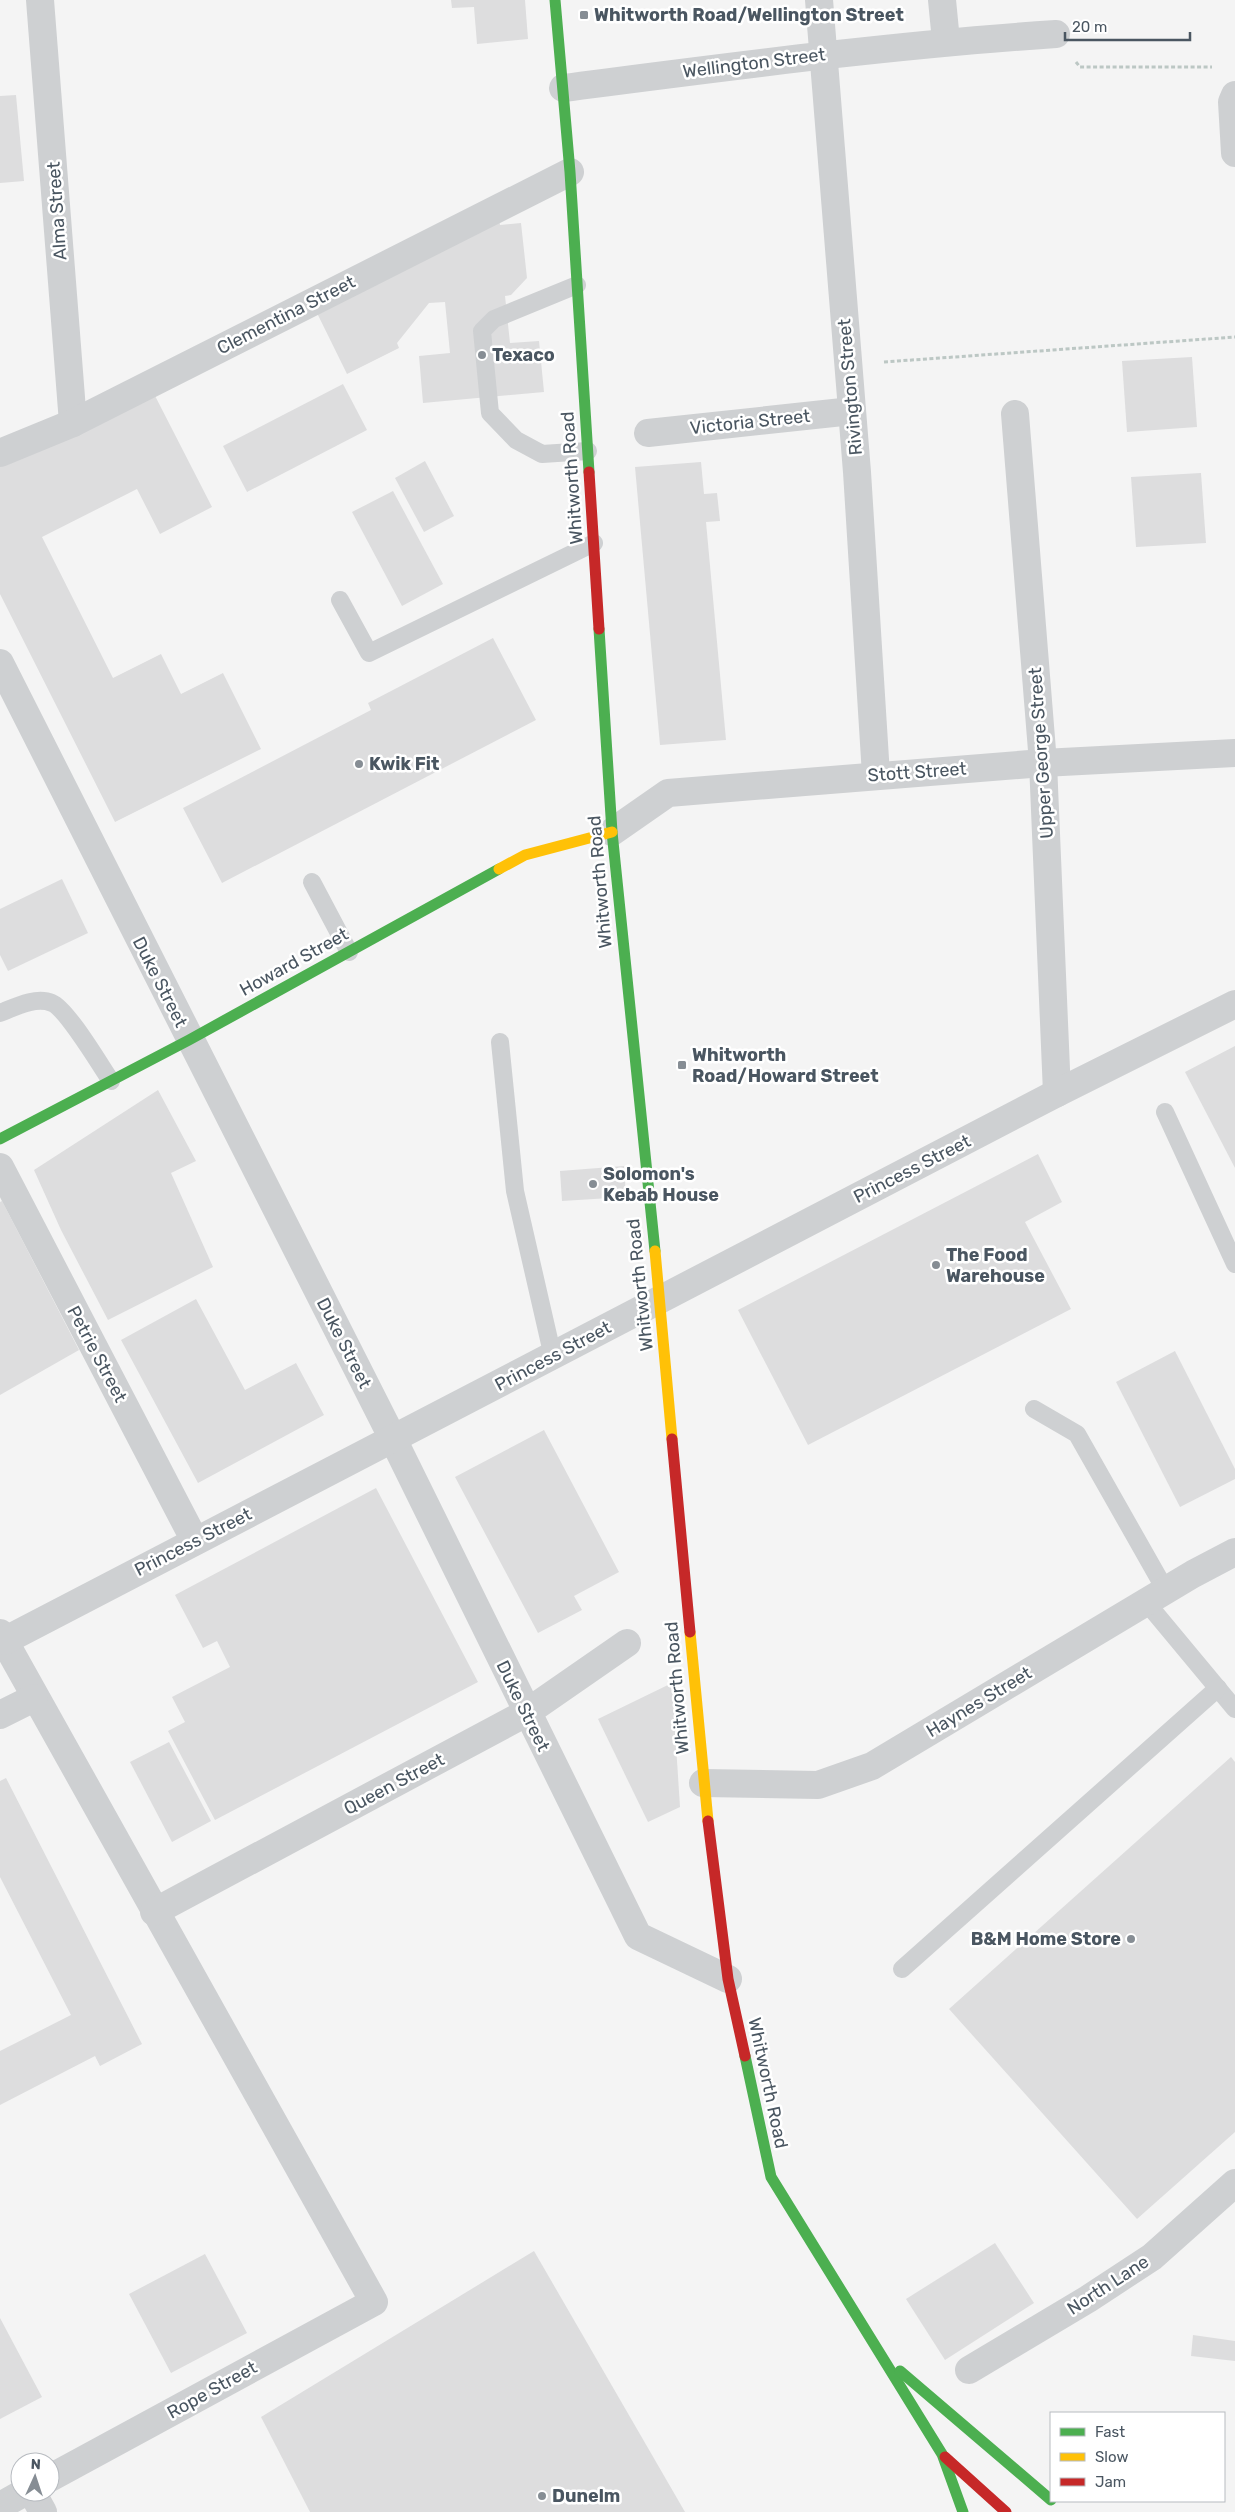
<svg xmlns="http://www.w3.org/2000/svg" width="1235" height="2512" font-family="Rubik,sans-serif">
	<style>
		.building { fill: #ddddde }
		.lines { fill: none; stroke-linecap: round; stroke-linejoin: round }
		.path { stroke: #bcc7c4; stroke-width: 3; stroke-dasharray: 4 2.5; stroke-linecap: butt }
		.lane { stroke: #ced0d2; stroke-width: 18 }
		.street { stroke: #ced0d2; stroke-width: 28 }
		.fast { stroke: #4caf50; stroke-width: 11 }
		.slow { stroke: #ffc107; stroke-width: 11 }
		.jam { stroke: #c62828; stroke-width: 11 }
		.poi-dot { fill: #868d94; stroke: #fff; stroke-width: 2 }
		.labels { text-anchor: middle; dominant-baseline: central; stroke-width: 5; stroke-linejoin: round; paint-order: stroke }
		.poi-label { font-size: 18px; font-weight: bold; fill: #4a5661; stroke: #fff; text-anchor: start }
		.street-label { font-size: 18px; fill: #4a5661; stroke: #fff }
	</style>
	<rect width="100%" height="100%" fill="#f4f4f4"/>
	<g class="building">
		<path d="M451,0H525L528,39L477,44L474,7L452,8Z"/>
		<path d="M16,95L24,181L0,183V96Z"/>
		<path d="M498,214L500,225L521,223L527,278L511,295L505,296L510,343L539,341L544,392L423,403L419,356L450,353L445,302L429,303L397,343L399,348L347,374L316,311Z"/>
		<path d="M1192,357L1197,427L1127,432L1122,361Z"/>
		<path d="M343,384L367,430L247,492L223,446Z"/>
		<path d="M151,388L212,507L160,534L137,489L42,537L113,678L161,654L181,694L223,673L261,749L115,822L0,594V464Z"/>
		<path d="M425,461L454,516L424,532L395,478Z"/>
		<path d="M701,462L704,494L717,493L720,521L706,522L726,740L660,745L635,467Z"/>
		<path d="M1201,473L1206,543L1136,547L1131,477Z"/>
		<path d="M393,491L443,584L402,606L352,512Z"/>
		<path d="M493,638L536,720L222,883L183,808L371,710L368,703Z"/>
		<path d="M62,879L88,933L8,971L0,955V909Z"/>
		<path d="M1235,1046V1168L1185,1072Z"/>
		<path d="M158,1090L196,1161L171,1173L213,1267L108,1320L61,1230L34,1170Z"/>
		<path d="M1038,1154L1062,1202L1025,1222L1071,1309L808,1445L738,1310Z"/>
		<path d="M624,1166L626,1197L562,1201L560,1171Z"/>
		<path d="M2,1201L79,1350L0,1395V1202Z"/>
		<path d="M196,1299L245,1390L296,1363L324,1415L198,1483L121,1340Z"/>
		<path d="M1175,1351L1235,1469V1479L1180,1507L1116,1382Z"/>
		<path d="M544,1430L619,1572L574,1596L582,1610L538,1633L455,1477Z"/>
		<path d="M376,1488L478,1682L215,1820L168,1731L185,1722L172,1697L230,1667L217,1641L203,1648L175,1595Z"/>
		<path d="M672,1683L680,1807L648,1822L598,1719Z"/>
		<path d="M169,1742L211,1821L172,1842L130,1762Z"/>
		<path d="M1231,1757L1235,1762V2132L1137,2219L949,2009Z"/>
		<path d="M6,1778L142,2044L100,2066L95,2056L0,2105V2051L71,2015L0,1877V1781Z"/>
		<path d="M995,2243L1034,2303L945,2360L906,2299Z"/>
		<path d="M534,2251L685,2512H310L261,2417Z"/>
		<path d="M205,2254L247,2333L171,2373L129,2294Z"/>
		<path d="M0,2318L42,2397L0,2419Z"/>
		<path d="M1193,2335L1235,2341V2361L1191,2356Z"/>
	</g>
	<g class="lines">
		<g class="path">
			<path d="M1076,62L1080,67H1212"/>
			<path d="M884,362L1235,337"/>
		</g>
		<g class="lane">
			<path d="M577,285L494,319L482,331L490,413L516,440L542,454L588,451"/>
			<path d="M340,600L369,653L594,543"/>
			<path d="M312,882L349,952"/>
			<path d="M0,1013C15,1007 36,996 52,1003C67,1009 100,1065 111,1081"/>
			<path d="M500,1042L515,1191L553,1357"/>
			<path d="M1165,1112L1235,1264"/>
			<path d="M1034,1409L1077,1434L1166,1591"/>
			<path d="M1146,1602L1235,1709"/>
			<path d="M902,1969L1218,1688"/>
		</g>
		<g class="street">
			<path d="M40,0L73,423"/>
			<path d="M819,0L857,472L876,775"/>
			<path d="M942,0L946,41"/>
			<path d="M563,88C727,67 890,45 1056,34"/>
			<path d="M1235,95L1232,102L1235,153"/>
			<path d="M1015,414L1043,763L1057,1093"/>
			<path d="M648,433L852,411"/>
			<path d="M0,453L73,423L570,172"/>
			<path d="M0,663L393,1439L638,1936L728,1979"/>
			<path d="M612,832L668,793L1043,763L1235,753"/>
			<path d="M0,1167L195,1541"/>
			<path d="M0,1633L374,2302L50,2478"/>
			<path d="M4,1641L1057,1093L1235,1004"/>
			<path d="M0,1715L34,1698"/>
			<path d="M703,1783L818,1785L872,1766L1193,1574L1235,1552"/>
			<path d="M154,1912L526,1713L627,1643"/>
			<path d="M969,2370L1088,2299L1152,2257L1235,2183"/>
			<path d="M32,2492L43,2512"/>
			<path d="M0,2506L25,2492"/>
		</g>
		<g class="fast">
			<path d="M555,0L570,172L589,472"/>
			<path d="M599,629L612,832L655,1251"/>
			<path d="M0,1139L189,1040L499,869"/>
			<path d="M745,2056L771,2177L942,2454L963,2512"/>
			<path d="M900,2371L1051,2500"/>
		</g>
		<g class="slow">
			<path d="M499,869L525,855L612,832"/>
			<path d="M655,1251L672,1439"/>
			<path d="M690,1632L708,1821"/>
		</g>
		<g class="jam">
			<path d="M589,472L599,629"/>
			<path d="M672,1439L690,1632"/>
			<path d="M708,1821L728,1979L745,2056"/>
			<path d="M945,2457L1006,2512"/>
		</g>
	</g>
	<g class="poi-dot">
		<rect x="579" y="10" width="10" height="10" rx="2.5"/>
		<circle cx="482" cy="355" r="5"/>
		<circle cx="359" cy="764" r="5"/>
		<rect x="677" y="1060" width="10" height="10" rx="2.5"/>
		<circle cx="593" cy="1184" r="5"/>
		<circle cx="936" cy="1265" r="5"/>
		<circle cx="1131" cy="1939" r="5"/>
		<circle cx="542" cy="2496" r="5"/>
	</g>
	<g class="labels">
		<g class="poi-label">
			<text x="594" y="15">Whitworth Road/Wellington Street</text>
			<text x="492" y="355">Texaco</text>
			<text x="369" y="764">Kwik Fit</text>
			<text x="692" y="1055">Whitworth<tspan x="692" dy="21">Road/Howard Street</tspan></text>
			<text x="603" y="1174">Solomon's<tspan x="603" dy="21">Kebab House</tspan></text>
			<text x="946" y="1255">The Food<tspan x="946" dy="21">Warehouse</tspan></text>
			<text x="1121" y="1939" text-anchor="end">B&amp;M Home Store</text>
			<text x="552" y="2496">Dunelm</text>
		</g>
		<g class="street-label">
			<text transform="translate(754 63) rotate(-7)">Wellington Street</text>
			<text transform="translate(57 211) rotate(-94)">Alma Street</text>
			<text transform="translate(286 315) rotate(-27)">Clementina Street</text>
			<text transform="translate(850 387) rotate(-95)">Rivington Street</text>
			<text transform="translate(750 422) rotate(-6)">Victoria Street</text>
			<text transform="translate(572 478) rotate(-94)">Whitworth Road</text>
			<text transform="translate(1041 753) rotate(-94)">Upper George Street</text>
			<text transform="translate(917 772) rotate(-4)">Stott Street</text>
			<text transform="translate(600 882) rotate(-95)">Whitworth Road</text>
			<text transform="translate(294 962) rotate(-29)">Howard Street</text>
			<text transform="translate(160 982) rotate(63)">Duke Street</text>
			<text transform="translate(912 1169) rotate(-27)">Princess Street</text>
			<text transform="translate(640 1285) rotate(-96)">Whitworth Road</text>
			<text transform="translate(344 1343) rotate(63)">Duke Street</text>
			<text transform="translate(97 1354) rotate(62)">Petrie Street</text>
			<text transform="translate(553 1356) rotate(-28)">Princess Street</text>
			<text transform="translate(193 1542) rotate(-27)">Princess Street</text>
			<text transform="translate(677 1688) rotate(-95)">Whitworth Road</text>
			<text transform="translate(979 1702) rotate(-31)">Haynes Street</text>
			<text transform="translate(523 1706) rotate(64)">Duke Street</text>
			<text transform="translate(394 1784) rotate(-28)">Queen Street</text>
			<text transform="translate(768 2083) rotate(78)">Whitworth Road</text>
			<text transform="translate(1108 2285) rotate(-33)">North Lane</text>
			<text transform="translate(212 2390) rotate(-29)">Rope Street</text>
		</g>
	</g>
	<rect x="1050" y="2412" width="175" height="90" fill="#ffffff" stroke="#b7bbc0"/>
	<rect x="1060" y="2428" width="25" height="8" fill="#4caf50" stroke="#b7bbc0"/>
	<text x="1095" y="2437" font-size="15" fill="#4a5661">Fast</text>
	<rect x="1060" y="2453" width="25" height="8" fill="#ffc107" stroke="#b7bbc0"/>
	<text x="1095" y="2462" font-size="15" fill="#4a5661">Slow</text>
	<rect x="1060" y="2478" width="25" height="8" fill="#c62828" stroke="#b7bbc0"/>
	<text x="1095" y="2487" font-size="15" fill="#4a5661">Jam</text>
	<g transform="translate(35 2477) rotate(3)"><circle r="24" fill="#ffffff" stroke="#b7bbc0"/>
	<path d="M0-4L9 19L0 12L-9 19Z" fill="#868d94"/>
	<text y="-8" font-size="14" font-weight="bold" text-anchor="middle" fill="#4a5661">N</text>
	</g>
	<path d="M1065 32v8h125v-8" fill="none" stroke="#4a5661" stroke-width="2.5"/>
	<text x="1072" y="32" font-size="15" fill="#4a5661" stroke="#ffffff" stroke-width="4" paint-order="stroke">20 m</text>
</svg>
